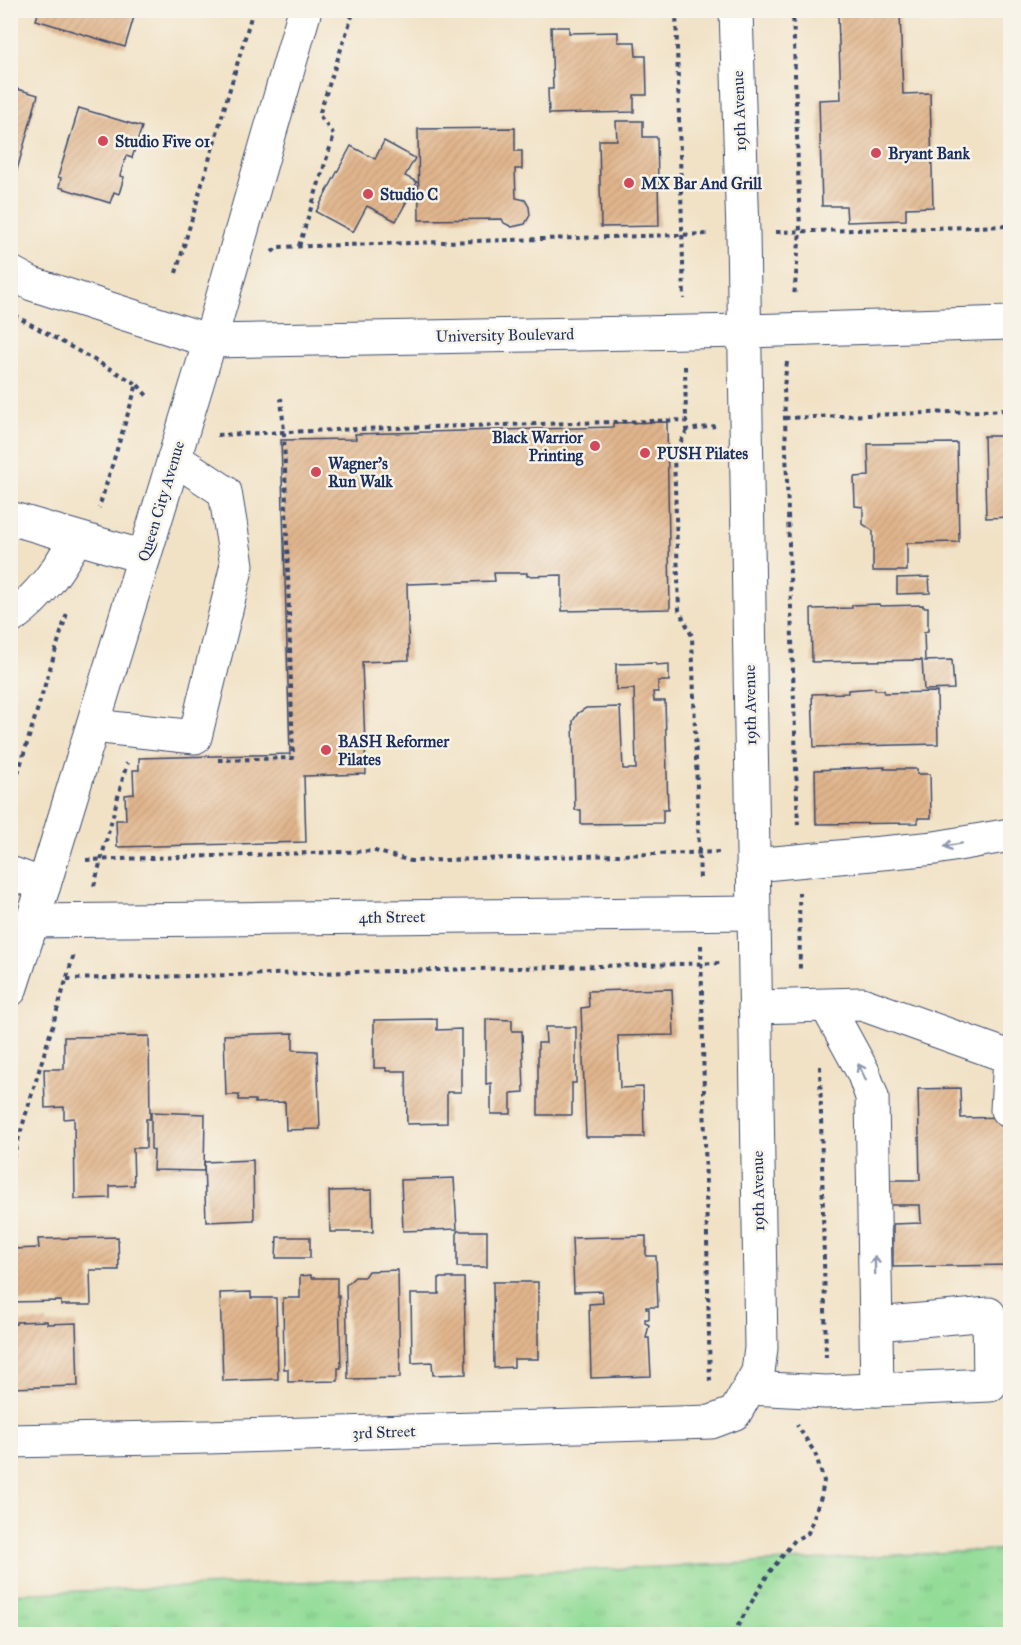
<svg xmlns="http://www.w3.org/2000/svg" width="1021" height="1645" font-family="'IM FELL Great Primer',serif">
	<style>
		.grass { fill: url(#grass-tufts); stroke: #57867a; stroke-width: 1.5 }
		.building { fill: url(#building-hatch) }
		.lines { fill: none; stroke-linecap: round; stroke-linejoin: round }
		.minor-casing { stroke: #3b4a6e; stroke-width: 35 }
		.major-casing { stroke: #3b4a6e; stroke-width: 35 }
		.path { stroke: #3b4a6e; stroke-width: 4; stroke-dasharray: 4.5 4.5; stroke-linecap: butt }
		.minor { stroke: #fff; stroke-width: 33 }
		.major { stroke: #fff; stroke-width: 33 }
		.oneway { stroke: #8d97ae }
		.poi-dot { fill: #d1495b; stroke: #f7f3e8; stroke-width: 2 }
		.labels { text-anchor: middle; dominant-baseline: central; stroke-width: 5; stroke-linejoin: round; paint-order: stroke }
		.street-label { font-size: 16px; fill: #1b2f5e; stroke: #f7f3e8 }
		.poi-label { font-size: 16px; font-weight: bold; fill: #1b2f5e; stroke: #f7f3e8; text-anchor: start }
	</style>
	<defs>
		<pattern id="grass-tufts" width="24" height="20" patternUnits="userSpaceOnUse" patternTransform="scale(1.5)"><rect width="24" height="20" fill="#93dc97"/><path d="M3 7l-1-3M5 7V3M7 7l1-3M15 17l-1-3M17 17v-4M19 17l1-3" fill="none" stroke="#7ebd85"/></pattern>
		<pattern id="building-hatch" width="6" height="6" patternUnits="userSpaceOnUse" patternTransform="scale(1.5)"><rect width="6" height="6" fill="#e1b58c"/><path d="M-1 1l2-2M0 6l6-6M5 7l2-2" fill="none" stroke="#c09c7b"/></pattern>
	</defs>
	<rect width="100%" height="100%" fill="#f7f3e8"/>
	<filter id="ink" filterUnits="userSpaceOnUse"><feTurbulence type="fractalNoise" baseFrequency=".0167" numOctaves="2"/><feDisplacementMap in="SourceGraphic" scale="12" xChannelSelector="R" yChannelSelector="G"/><feConvolveMatrix kernelMatrix="1 2 1 2 8 2 1 2 1" color-interpolation-filters="sRGB"/></filter>
	<filter id="wash" filterUnits="userSpaceOnUse"><feTurbulence type="fractalNoise" baseFrequency=".008" numOctaves="4" result="noise"/><feDisplacementMap in="SourceGraphic" scale="24" xChannelSelector="R" yChannelSelector="G"/><feGaussianBlur stdDeviation="1.35" result="paint"/><feColorMatrix in="noise" values="0 0 0 0 0 0 0 0 0 0 0 0 0 0 0 0 0 1.4 0 .05"/><feComposite in="paint" operator="in"/></filter>
	<g filter="url(#wash)">
		<rect width="100%" height="100%" fill="#f1e2c6"/>
		<path class="grass" d="M1010,1549V1634H11V1594L752,1563Z"/>
		<g id="blocks">
			<g class="building">
				<path d="M39,10H136L125,47L36,20Z"/>
				<path d="M900,13L903,94L930,93L933,207L906,208V220L847,222L846,206H822L819,100L841,99L838,15Z"/>
				<path d="M551,27H569V33L618,32V42H635L636,56H646L647,95H634V112L549,114L548,89H553Z"/>
				<path d="M10,87L38,95L15,177L10,175Z"/>
				<path d="M79,108L142,127L132,158L126,156L120,176L124,177L119,194L114,192L110,203L59,187L61,178L58,177Z"/>
				<path d="M616,121H643V137H657L659,226L601,227L599,140H617Z"/>
				<path d="M515,128V151H522V169H515L516,198L525,200L529,207L530,215L525,224L512,227L504,223L502,219L419,220L418,129Z"/>
				<path d="M384,141L415,158L405,176L417,182L396,221L367,206L353,232L316,212L351,146L375,159Z"/>
				<path d="M667,422L670,609L562,611V575L527,576V573H494L495,581L407,584L409,660L362,662L366,774L304,776L306,842L117,847L116,820H126L125,795L134,794L133,770H139V758L290,754L281,440L356,439L355,434L613,427V423Z"/>
				<path d="M984,436H1010V517L986,518Z"/>
				<path d="M957,443L959,542L907,543V571H873V531L863,524V507L855,506L854,477L869,476L868,444Z"/>
				<path d="M929,577L930,593L897,594V578Z"/>
				<path d="M879,604L880,606L923,605V607H928V631L924,632L925,661L952,660L954,689L924,690L922,660L812,662L811,609L852,608V605Z"/>
				<path d="M656,663V665L669,664V681H658V692H653L654,701H665L668,810H663V823L581,824V810H575L573,721L578,713L586,708L620,707L623,769H636L634,689L616,690V664Z"/>
				<path d="M875,688V690H884V693L937,692L938,744L814,747L812,694L848,693V690Z"/>
				<path d="M885,767L884,769H917V774H930L931,818H918V823L816,824L815,770Z"/>
				<path d="M672,989L674,1035L618,1036L620,1088L643,1087L644,1137H586L581,1008L589,1007L588,991Z"/>
				<path d="M437,1019V1030L461,1029V1092H447V1123L407,1124L406,1071H386V1068H374V1020Z"/>
				<path d="M486,1019L512,1020V1031H522L524,1092L511,1093V1114H491V1083L486,1084Z"/>
				<path d="M545,1027H576V1083H572V1115H538V1043H546Z"/>
				<path d="M293,1033V1050L317,1051L320,1129L286,1130L285,1102L255,1103V1100H239V1095H226L224,1035Z"/>
				<path d="M149,1036L150,1119H146V1148H133L134,1185L110,1186V1198L75,1199L74,1118L64,1119V1107L45,1108L44,1069H64V1037Z"/>
				<path d="M960,1088L961,1118L1010,1117V1265L893,1267V1224L921,1223L920,1205H881L880,1180H920L918,1089Z"/>
				<path d="M151,1112L205,1114L204,1171L153,1170L154,1150L151,1149Z"/>
				<path d="M253,1160L254,1220L206,1222L204,1162Z"/>
				<path d="M454,1178L457,1229L403,1231L401,1180Z"/>
				<path d="M372,1190L373,1232H330L329,1191Z"/>
				<rect x="457" y="1231" width="30" height="36"/>
				<path d="M646,1236V1256H656L658,1307H646V1309H649V1319H645V1323L649,1325L646,1338H649L651,1376L591,1378L589,1304L603,1303L602,1291L574,1292L572,1238Z"/>
				<path d="M118,1237L119,1270H90L91,1305H61V1301L10,1302V1258H13V1249L39,1248L38,1239Z"/>
				<path d="M277,1237H310V1258H276Z"/>
				<path d="M398,1270L400,1378L348,1379L346,1285L355,1277H364L368,1271Z"/>
				<path d="M311,1275V1278H337V1296H339L341,1368H338V1381L288,1382V1369H284L283,1298H300V1276Z"/>
				<path d="M439,1278H464L466,1374L433,1375L432,1362L412,1363L411,1294H439Z"/>
				<path d="M493,1282H538V1359H514V1367L494,1368Z"/>
				<path d="M251,1292V1298H276L278,1379L223,1381L220,1293Z"/>
				<path d="M47,1321V1324L76,1323L78,1386L10,1388V1325L16,1324V1322Z"/>
			</g>
		</g>
	</g>
	<g filter="url(#ink)">
		<use href="#blocks" fill-opacity="0" stroke="#3b4a6e" stroke-width="1.5"/>
		<g class="lines">
			<g class="minor-casing">
				<g id="minor">
					<path d="M10,518L144,557"/>
					<path d="M10,618C40,597 59,569 76,538"/>
					<path d="M93,726L195,737L237,565L225,492L174,458"/>
					<path d="M753,865L935,848L1010,835"/>
					<path d="M10,873L44,885"/>
					<path d="M31,921L753,913"/>
					<path d="M10,990L44,885L210,341L305,10"/>
					<path d="M827,1006L863,1072L872,1097L877,1390"/>
					<path d="M755,1007L862,1004L1010,1057L1007,1110"/>
					<path d="M750,1388L826,1392L990,1385L989,1314L876,1324"/>
					<path d="M10,1441L208,1437L711,1422L735,1413L758,1372L761,1348L743,233L736,10"/>
				</g>
			</g>
			<g class="major-casing">
				<path id="major" d="M10,272L32,284L210,341L744,331L1010,323"/>
			</g>
			<g class="path">
				<path d="M676,10L684,299"/>
				<path d="M793,10L800,231L794,297"/>
				<path d="M776,232L1010,226"/>
				<path d="M299,246L334,135L319,115L354,10"/>
				<path d="M272,252L278,247L709,234"/>
				<path d="M176,273L253,10"/>
				<path d="M14,315L137,384L99,508"/>
				<path d="M787,362L784,387L798,828"/>
				<path d="M685,366L686,420"/>
				<path d="M138,385L148,397"/>
				<path d="M785,418L1010,410"/>
				<path d="M687,430L674,455L679,610L692,636L700,881"/>
				<path d="M217,435L357,429L686,420L687,430L715,426"/>
				<path d="M218,760L293,758L284,432L281,398"/>
				<path d="M10,799L67,613"/>
				<path d="M86,860L375,851L411,861L722,852"/>
				<path d="M94,886L127,763"/>
				<path d="M799,892L800,972"/>
				<path d="M701,945L710,1385"/>
				<path d="M67,979L723,963"/>
				<path d="M820,1066L826,1358"/>
				<path d="M10,1167L74,954"/>
				<path d="M733,1634L768,1574L795,1540L808,1533L821,1497L824,1481L815,1453L797,1425"/>
			</g>
			<use href="#minor" class="minor"/>
			<use href="#major" class="major"/>
		</g>
		<defs><path id="oneway-shaft" d="M-6 0H5M1.5-3L5.5 0L1.5 3" fill="none" stroke-width="1.6" stroke-linecap="round" stroke-linejoin="round" transform="scale(1.5)"/></defs>
		<g class="oneway">
			<use href="#oneway-shaft" transform="translate(953 845) rotate(170)"/>
			<use href="#oneway-shaft" transform="translate(862 1072) rotate(-115)"/>
			<use href="#oneway-shaft" transform="translate(875 1265) rotate(-91)"/>
		</g>
	</g>
	<g class="poi-dot">
		<circle cx="103" cy="141" r="6"/>
		<circle cx="876" cy="153" r="6"/>
		<circle cx="629" cy="183" r="6"/>
		<circle cx="368" cy="194" r="6"/>
		<circle cx="595" cy="446" r="6"/>
		<circle cx="645" cy="453" r="6"/>
		<circle cx="316" cy="472" r="6"/>
		<circle cx="326" cy="750" r="6"/>
	</g>
	<g class="labels">
		<g class="street-label">
			<text transform="translate(739 111) rotate(-92)">19th Avenue</text>
			<text transform="translate(505 335) rotate(-1)">University Boulevard</text>
			<text transform="translate(161 501) rotate(-73)">Queen City Avenue</text>
			<text transform="translate(750 705) rotate(-91)">19th Avenue</text>
			<text transform="translate(392 917) rotate(-1)">4th Street</text>
			<text transform="translate(758 1191) rotate(-91)">19th Avenue</text>
			<text transform="translate(384 1432) rotate(-2)">3rd Street</text>
		</g>
		<g class="poi-label">
			<text x="115" y="141">Studio Five 01</text>
			<text x="888" y="153">Bryant Bank</text>
			<text x="641" y="183">MX Bar And Grill</text>
			<text x="380" y="194">Studio C</text>
			<text x="583" y="437" text-anchor="end">Black Warrior<tspan x="583" dy="18">Printing</tspan></text>
			<text x="657" y="453">PUSH Pilates</text>
			<text x="328" y="463">Wagner's<tspan x="328" dy="18">Run Walk</tspan></text>
			<text x="338" y="741">BASH Reformer<tspan x="338" dy="18">Pilates</tspan></text>
		</g>
	</g>
	<rect width="1021" height="1645" fill="none" stroke="#f7f3e8" stroke-width="36"/>
</svg>
